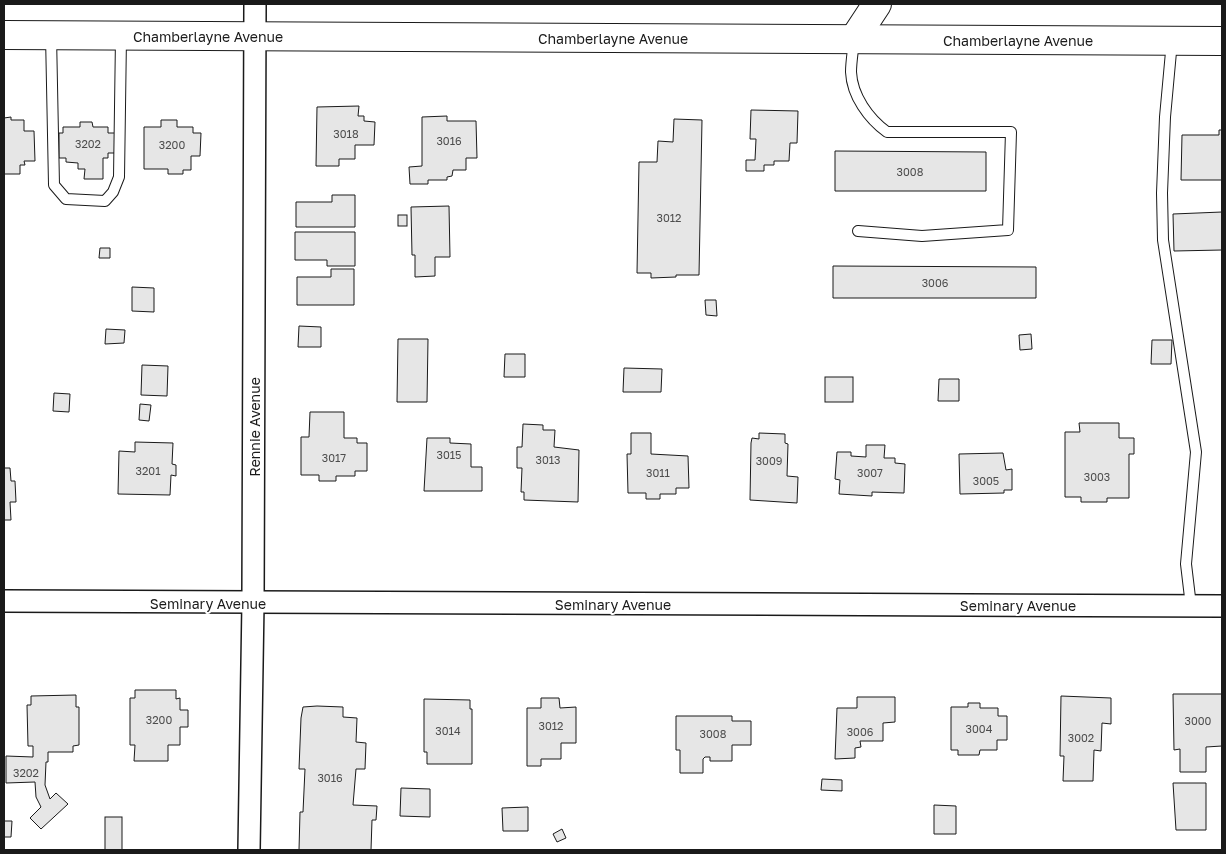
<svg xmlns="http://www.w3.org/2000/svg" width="1226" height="854" font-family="'Golos Text',sans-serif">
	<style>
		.building { fill: #e6e6e6; stroke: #1a1a1a }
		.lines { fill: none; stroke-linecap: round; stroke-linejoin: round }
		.lane-casing { stroke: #1a1a1a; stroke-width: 12 }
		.street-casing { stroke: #1a1a1a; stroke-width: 24 }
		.secondary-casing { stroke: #1a1a1a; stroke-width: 30 }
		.primary-casing { stroke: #1a1a1a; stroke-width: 30 }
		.lane { stroke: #fff; stroke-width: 10 }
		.street { stroke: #fff; stroke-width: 21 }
		.secondary { stroke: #fff; stroke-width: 28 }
		.primary { stroke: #fff; stroke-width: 28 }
		.labels { text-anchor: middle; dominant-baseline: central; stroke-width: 4; stroke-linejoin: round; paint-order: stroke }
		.number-label { font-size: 11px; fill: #4d4d4d }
		.street-label { font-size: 14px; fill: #1a1a1a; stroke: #fff }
	</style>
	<rect width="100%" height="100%" fill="#fff"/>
	<g class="building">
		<path d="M359,106L358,116H364V121L375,122L374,145H355V159H339V166H316L317,107Z"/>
		<path d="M751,110L798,111L797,143H790L789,161H774V165H764V171H746V160H755L756,139H750Z"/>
		<path d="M447,116V121H476L477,158H466V170H453L452,176L447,177V180H428V184H410L409,167L422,166V117Z"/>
		<path d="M11,117V120H24V131H34L35,161H24L25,165H20V174H4V118Z"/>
		<path d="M674,119L702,120L699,275H676V277L651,278V273H637L639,162H657L658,141L673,142Z"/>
		<path d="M161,120H177V127H193V133H201L200,156H191V170H183V174H168V169H144V127H161Z"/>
		<path d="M80,122H92L93,127H108V133H117V153H108V158H103V179H84L85,169H78V163L66,162V158H59V133H63V127H80Z"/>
		<path d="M1219,130H1222V180H1181L1182,135H1219Z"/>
		<path d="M835,151L986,152V191H835Z"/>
		<path d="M332,195H355V227H296V202H332Z"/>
		<path d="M449,206L450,257H435V276L415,277V255H412L411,207Z"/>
		<path d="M1222,212V250L1174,251L1173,214Z"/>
		<rect x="398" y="215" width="9" height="11"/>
		<path d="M295,232H355V266H327V260H295Z"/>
		<path d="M100,248H110V258H99Z"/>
		<path d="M833,266L1036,267V298H833Z"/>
		<path d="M331,269H354V305H297V277H331Z"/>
		<path d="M132,287L154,288V312L132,311Z"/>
		<path d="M705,300H716L717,316L706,315Z"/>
		<path d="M299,326L321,327V347H298Z"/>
		<path d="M106,329L125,330L124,343L105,344Z"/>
		<path d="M1031,334L1032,349L1020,350L1019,335Z"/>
		<path d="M398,339H428L427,402H397Z"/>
		<path d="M1152,340H1172L1171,364H1151Z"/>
		<path d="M505,354H525V377H504Z"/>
		<path d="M142,365L168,366L167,396L141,395Z"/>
		<path d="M624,368L662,369L661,392H623Z"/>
		<rect x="825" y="377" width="28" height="25"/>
		<path d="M939,379H959V401H938Z"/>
		<path d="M54,393L70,394L69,412L53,411Z"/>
		<path d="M140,404L151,405L149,421L139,420Z"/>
		<path d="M310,412H344V438H357V443H367V471H355V476H336V481H319V475H301V437H309Z"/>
		<path d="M1079,423H1119V438H1134V454H1129V498H1107V502H1081V497H1065V432H1080Z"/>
		<path d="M523,424L543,425V430H555L554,447L579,450L578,502L524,500V492H521L522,468H517V447H522Z"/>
		<path d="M631,433H651V454L688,456L689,488H676V494H660V499H646V493H628L627,454H631Z"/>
		<path d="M759,433L785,434V443L788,444L787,476L798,477L797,503L750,500L751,443L752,438L759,439Z"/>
		<path d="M427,438H450V443L471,444V467H482V491H424Z"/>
		<path d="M135,442L173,443L172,464L176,465V476L171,475L170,495L118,494L119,451L135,452Z"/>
		<path d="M866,445H885L884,458H895V463L905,464L904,493L872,492V496L839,494L840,480L835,479L837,452H851V456L866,457Z"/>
		<path d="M1003,453L1006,470L1012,469V490H1004V493L960,494L959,454Z"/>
		<path d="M4,468H10L11,481H15L16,502H10L11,520H4Z"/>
		<path d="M135,690H176V699L180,698V710H188V727H180V745H168V761H134L135,745H130V698H135Z"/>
		<path d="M1173,694H1222V746L1206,747V772H1180V749L1174,750Z"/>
		<path d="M76,695V707H79V745L73,746V752H48V762H46L45,785L50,799L56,793L68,804L41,829L30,818L41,807L36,797L35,782L6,783V756L33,757V746H28L27,705H31V696Z"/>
		<path d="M1061,696L1111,698V724L1102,723L1101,751L1094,750L1093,781H1063L1064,756H1060Z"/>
		<path d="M857,697H895V722L883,723V741H860L861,747L855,748V758L835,759L837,708H857Z"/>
		<path d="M541,698H559L560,708L576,707V743H561V759H541V766H527V708H541Z"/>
		<path d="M424,699L470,700V709H472V764H427V752H424Z"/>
		<path d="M968,703H980V708H998V716H1007V740H997V750H980L979,755H958V750H951V707H968Z"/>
		<path d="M317,706L343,707V717L357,718L356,742L366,743L365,769H356L353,805L377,806L376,820H372L371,850H299L300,812H303L305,769H299L301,718L303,707Z"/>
		<path d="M676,716H732V721H751V745H732V761H710V757H705L703,759V773H680V750H676Z"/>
		<path d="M822,779L842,780V791L821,790Z"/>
		<path d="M1173,783H1206V830H1176Z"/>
		<path d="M401,788L430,789V817L400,816Z"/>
		<path d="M934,805L956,806V834H934Z"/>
		<path d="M528,807V831H503L502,808Z"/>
		<rect x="105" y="817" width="17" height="33"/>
		<path d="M4,821H12L11,837H4Z"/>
		<path d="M562,829L566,838L557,842L553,834Z"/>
	</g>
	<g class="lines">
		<g class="lane-casing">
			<g id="lane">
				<path d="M51,35L54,185L66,199L105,201L113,192L119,177L121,37"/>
				<path d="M854,40C853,51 851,62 851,72C852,96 869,119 887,132H1011L1008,230L922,236L858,231"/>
				<path d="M1172,41L1165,117L1162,193L1163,240L1196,452L1186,564L1191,606"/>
			</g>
		</g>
		<g class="street-casing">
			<g id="street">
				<path d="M4,601L1222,606"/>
				<path d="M249,850L253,603L255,4"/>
			</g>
		</g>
		<g class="secondary-casing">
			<path id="secondary" d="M854,39L877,4"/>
		</g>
		<g class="primary-casing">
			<path id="primary" d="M4,35L1222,41"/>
		</g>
		<use href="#lane" class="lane"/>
		<use href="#street" class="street"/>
		<use href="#secondary" class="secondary"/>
		<use href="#primary" class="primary"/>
	</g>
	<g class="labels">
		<g class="number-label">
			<text x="346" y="133">3018</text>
			<text x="449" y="140">3016</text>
			<text x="88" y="143">3202</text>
			<text x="172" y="144">3200</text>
			<text x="910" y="171">3008</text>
			<text x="669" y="217">3012</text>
			<text x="935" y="282">3006</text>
			<text x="449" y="454">3015</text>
			<text x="334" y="457">3017</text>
			<text x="548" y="459">3013</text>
			<text x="769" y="460">3009</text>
			<text x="148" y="470">3201</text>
			<text x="658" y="472">3011</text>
			<text x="870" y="472">3007</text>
			<text x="1097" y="476">3003</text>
			<text x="986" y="480">3005</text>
			<text x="159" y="719">3200</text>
			<text x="1198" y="720">3000</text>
			<text x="551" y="725">3012</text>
			<text x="979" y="728">3004</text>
			<text x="448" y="730">3014</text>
			<text x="860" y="731">3006</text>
			<text x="713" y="733">3008</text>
			<text x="1081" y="737">3002</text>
			<text x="26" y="772">3202</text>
			<text x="330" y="777">3016</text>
		</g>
		<g class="street-label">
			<text x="208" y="36">Chamberlayne Avenue</text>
			<text x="613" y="38">Chamberlayne Avenue</text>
			<text x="1018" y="40">Chamberlayne Avenue</text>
			<text transform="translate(254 427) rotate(-90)">Rennie Avenue</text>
			<text x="208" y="603">Seminary Avenue</text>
			<text x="613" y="604">Seminary Avenue</text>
			<text x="1018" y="605">Seminary Avenue</text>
		</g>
	</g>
	<rect width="1226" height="854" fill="none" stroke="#1a1a1a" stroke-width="10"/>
</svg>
